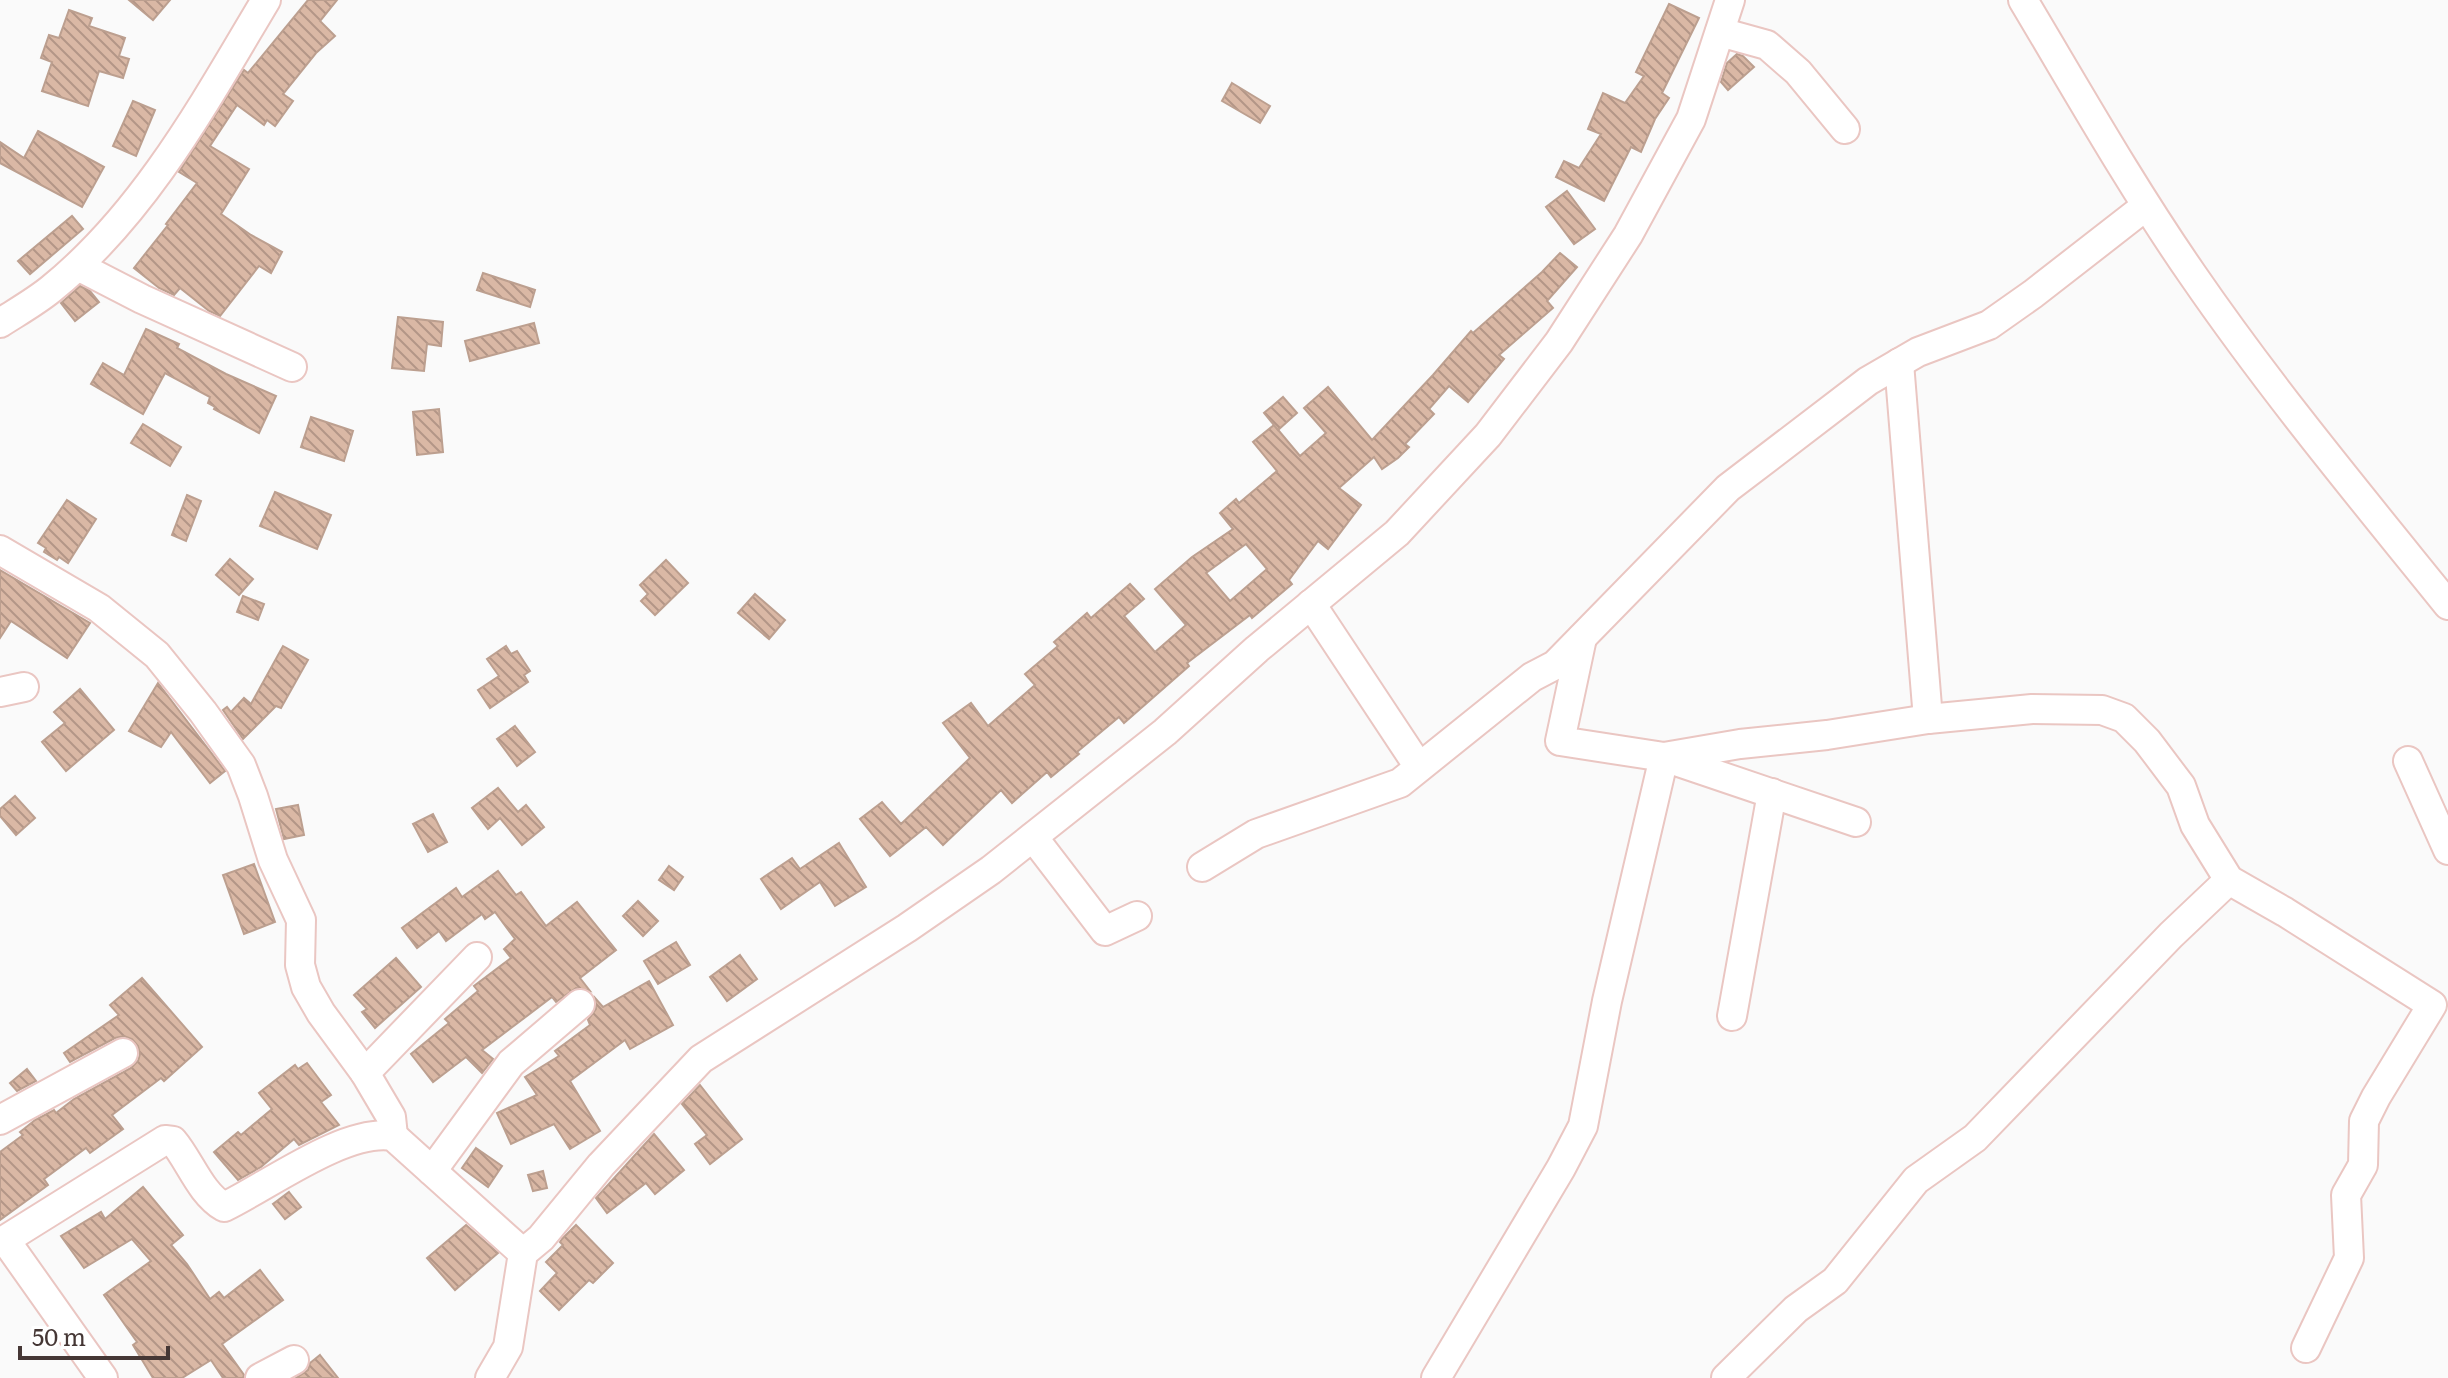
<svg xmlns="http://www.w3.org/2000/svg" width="2448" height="1378" font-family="Literata,serif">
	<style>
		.building { fill: url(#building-back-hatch); stroke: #bc9f8f; stroke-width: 2; fill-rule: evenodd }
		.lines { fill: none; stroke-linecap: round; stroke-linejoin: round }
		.minor-casing { stroke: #eac6c2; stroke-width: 32 }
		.minor { stroke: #fff; stroke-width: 28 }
	</style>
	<defs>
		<pattern id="building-back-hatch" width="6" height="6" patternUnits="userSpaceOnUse" patternTransform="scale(2)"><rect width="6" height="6" fill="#dab8a5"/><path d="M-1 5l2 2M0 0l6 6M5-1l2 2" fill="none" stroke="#b39687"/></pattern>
	</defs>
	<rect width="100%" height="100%" fill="#fafafa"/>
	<g class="building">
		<path d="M129,0H170L153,20Z"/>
		<path d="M308,0H337L320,21L335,36L316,53L283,94L293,101L275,126L267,120L264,125L237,105L210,146L249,169L221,214L251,235L282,252L271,273L259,266L220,316L209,311L180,288L174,295L159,288L134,268L168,225L166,224L197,183L179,172L244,70L248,73Z"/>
		<path d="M1669,4L1699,18L1662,93L1669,98L1655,119L1641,152L1631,147L1604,201L1556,177L1564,161L1579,168L1601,134L1588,129L1603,93L1625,103L1644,76L1636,72Z"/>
		<path d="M69,10L92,18L89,26L125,38L119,56L129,59L123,78L99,71L88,106L42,91L52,62L41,58L49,35L59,38Z"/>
		<path d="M1737,54L1743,56L1754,67L1728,90L1721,82L1727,63Z"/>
		<path d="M1232,83L1270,106L1260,123L1222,101Z"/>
		<path d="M133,101L155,110L136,156L113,146Z"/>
		<path d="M38,131L104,167L82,207L0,163V142L24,158Z"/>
		<path d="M1567,191L1595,229L1574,244L1546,207Z"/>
		<path d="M72,216L83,229L30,274L18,261Z"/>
		<path d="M1560,253L1577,267L1547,301L1553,308L1499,355L1504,359L1468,402L1449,386L1429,409L1434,414L1405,444L1409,447L1398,458L1382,469L1374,457L1339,488L1361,505L1328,549L1318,541L1289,580L1292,584L1252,618L1250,615L1187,663L1189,666L1124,723L1119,717L1077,752L1079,754L1051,777L1047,772L1012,803L1001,790L943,845L926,827L890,856L860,819L882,802L901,824L970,758L943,723L971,703L988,726L1035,685L1025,674L1058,646L1054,642L1087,613L1091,618L1130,584L1144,599L1124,616L1155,652L1186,625L1155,589L1192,557L1233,529L1220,513L1236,499L1239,503L1277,471L1253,442L1274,425L1300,456L1326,433L1304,408L1328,387L1372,440L1433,375L1471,331L1473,333L1542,272ZM1246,544L1267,569L1230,601L1206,573Z"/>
		<path d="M483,273L535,290L530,307L477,290Z"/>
		<path d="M80,286L90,291L99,302L75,321L61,303Z"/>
		<path d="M398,317L443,322L441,346L427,344L424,371L392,368Z"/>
		<path d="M534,323L539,343L470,361L465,341Z"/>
		<path d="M146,329L179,344L177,348L226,374L276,396L259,433L214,409L215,407L208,403L210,397L165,373L143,414L91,384L103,363L124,375Z"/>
		<path d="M1283,397L1297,413L1278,430L1264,413Z"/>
		<path d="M439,409L443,452L417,455L413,412Z"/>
		<path d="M311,417L353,431L344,461L301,447Z"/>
		<path d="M143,424L181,447L170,466L131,443Z"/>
		<path d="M275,492L331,515L317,549L260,526Z"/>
		<path d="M187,495L201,501L186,541L172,535Z"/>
		<path d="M67,500L96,519L68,563L59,557L57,560L44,552L46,548L38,543Z"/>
		<path d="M230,559L253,579L239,595L216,575Z"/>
		<path d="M666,560L688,583L655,615L641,601L648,594L640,585Z"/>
		<path d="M0,570L90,623L67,658L11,621L0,638Z"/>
		<path d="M755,594L785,620L769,639L738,613Z"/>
		<path d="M243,596L264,604L258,620L237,612Z"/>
		<path d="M283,646L308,660L281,708L276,706L243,739L223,710L227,707L231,712L244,698L251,704Z"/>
		<path d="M506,646L511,654L517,651L530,671L524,675L528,682L490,708L478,690L499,676L487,659Z"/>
		<path d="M158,683L225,771L210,783L171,732L161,747L129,731Z"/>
		<path d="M80,689L114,730L66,771L42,742L65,723L54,712Z"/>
		<path d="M515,726L535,752L517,766L497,739Z"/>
		<path d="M498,788L518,812L526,805L544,827L522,845L500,818L488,829L472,808Z"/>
		<path d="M15,796L35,818L16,835L0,816V809Z"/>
		<path d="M298,805L304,835L284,839L276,809Z"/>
		<path d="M433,814L447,842L428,852L413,824Z"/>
		<path d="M839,843L866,887L835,906L820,882L781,909L761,879L792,858L800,869Z"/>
		<path d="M254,864L275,922L244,934L223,875Z"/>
		<path d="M669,866L683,877L674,890L659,880Z"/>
		<path d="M498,871L516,895L521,892L546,926L577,902L616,950L580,978L590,991L576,988L556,1002L552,997L482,1050L493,1059L482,1073L466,1057L433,1082L411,1054L449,1023L445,1019L478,991L474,986L511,958L504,949L515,939L495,912L485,919L482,914L446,941L439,931L417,948L402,928L456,888L462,897Z"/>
		<path d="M638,901L658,921L643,936L623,916Z"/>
		<path d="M676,942L690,965L658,984L644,961Z"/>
		<path d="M740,955L757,979L727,1001L710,977Z"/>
		<path d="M396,958L421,987L375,1028L362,1012L367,1009L354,995Z"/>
		<path d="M142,978L202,1047L164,1081L161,1078L112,1115L123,1129L90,1153L86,1148L44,1179L48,1185L0,1220V1152L23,1135L20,1132L35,1120L54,1110L56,1113L74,1099L131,1068L138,1061L140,1054L138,1046L132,1039L124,1036L115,1038L70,1062L64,1053L119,1015L110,1005Z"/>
		<path d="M649,981L673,1025L630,1049L625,1040L570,1081L600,1131L570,1149L554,1124L511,1144L497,1113L537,1095L525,1077L559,1056L555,1051L590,1025L588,1020L596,1009L595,998L603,1007Z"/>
		<path d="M307,1063L331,1095L321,1102L339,1125L299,1145L294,1139L261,1167L238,1180L214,1152L238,1132L241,1135L272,1109L259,1093L295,1065L298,1069Z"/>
		<path d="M27,1069L36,1081L17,1091L10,1083Z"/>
		<path d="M700,1085L742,1139L710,1164L695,1144L707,1135L682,1104Z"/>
		<path d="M654,1134L684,1170L655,1194L646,1183L607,1213L596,1198Z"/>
		<path d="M476,1148L502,1166L488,1187L462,1168Z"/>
		<path d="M543,1171L547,1188L533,1191L528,1175Z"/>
		<path d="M143,1187L183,1235L171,1245L187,1264L210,1299L219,1292L224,1298L260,1270L283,1300L222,1344L244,1375L243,1378H223L211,1360L182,1378H153L133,1345L137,1342L104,1295L151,1261L132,1239L84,1268L61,1236L101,1212L105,1219Z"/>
		<path d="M289,1192L301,1207L285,1219L273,1204Z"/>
		<path d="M466,1225L498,1253L455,1290L427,1258Z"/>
		<path d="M576,1225L613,1263L593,1283L589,1280L559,1310L540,1291L557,1273L546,1262L563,1245L560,1242L562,1239Z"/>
		<path d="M320,1355L338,1378H296L308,1370L310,1363Z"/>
	</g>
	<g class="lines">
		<g class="minor-casing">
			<g id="minor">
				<path d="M2023,0C2078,92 2131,186 2192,274C2271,389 2360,496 2448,605"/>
				<path d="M1720,32L1767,45L1798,72L1845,129"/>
				<path d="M78,266L142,299L292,367"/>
				<path d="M0,323C17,312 35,302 51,289C145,213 205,102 266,0"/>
				<path d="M1899,363L1928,719"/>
				<path d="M0,550L99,608L157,655L203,712L241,765L253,796L273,860L301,920L300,965L306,987L321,1013L365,1073L391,1117L393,1136"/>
				<path d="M1311,604L1419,767"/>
				<path d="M1582,638L1560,741L1664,757L1740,744L1827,735L1928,719L2032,709L2102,710L2124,718L2147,741L2181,786L2195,825L2229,880L2285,912L2432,1005L2376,1097L2364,1121L2363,1165L2346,1195L2349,1258L2306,1348"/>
				<path d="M0,692L24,687"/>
				<path d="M2408,761L2448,850"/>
				<path d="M1033,837L1105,931L1137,916"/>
				<path d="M1202,867L1256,834L1400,783L1532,677L1555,665L1728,488L1868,381L1918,352L1989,325L2033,294L2146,206"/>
				<path d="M1732,1016L1772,793"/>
				<path d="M365,1073L477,957"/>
				<path d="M0,1120L123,1053"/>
				<path d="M432,1171L511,1063L580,1004"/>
				<path d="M6,1241L103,1378"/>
				<path d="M0,1243L165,1140L173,1141C190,1161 200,1193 224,1207C268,1186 345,1128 393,1136L523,1253"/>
				<path d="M260,1378L294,1360"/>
				<path d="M490,1378L508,1347L523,1253L541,1238L601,1165L701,1059L907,928L991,870L1165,732L1257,649L1397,533L1488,435L1559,342L1628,235L1691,119L1730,0"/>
				<path d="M1436,1378L1561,1168L1583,1126L1607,1001L1664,757L1856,822"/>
				<path d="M1726,1378L1796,1309L1835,1281L1916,1180L1975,1138L2171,935L2229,880"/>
			</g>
		</g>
		<use href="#minor" class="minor"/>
	</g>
	<path d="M20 1346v12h148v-12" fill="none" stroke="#453735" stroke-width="4"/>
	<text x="32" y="1346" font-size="24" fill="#453735" stroke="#ffffff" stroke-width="6" paint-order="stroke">50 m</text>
</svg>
